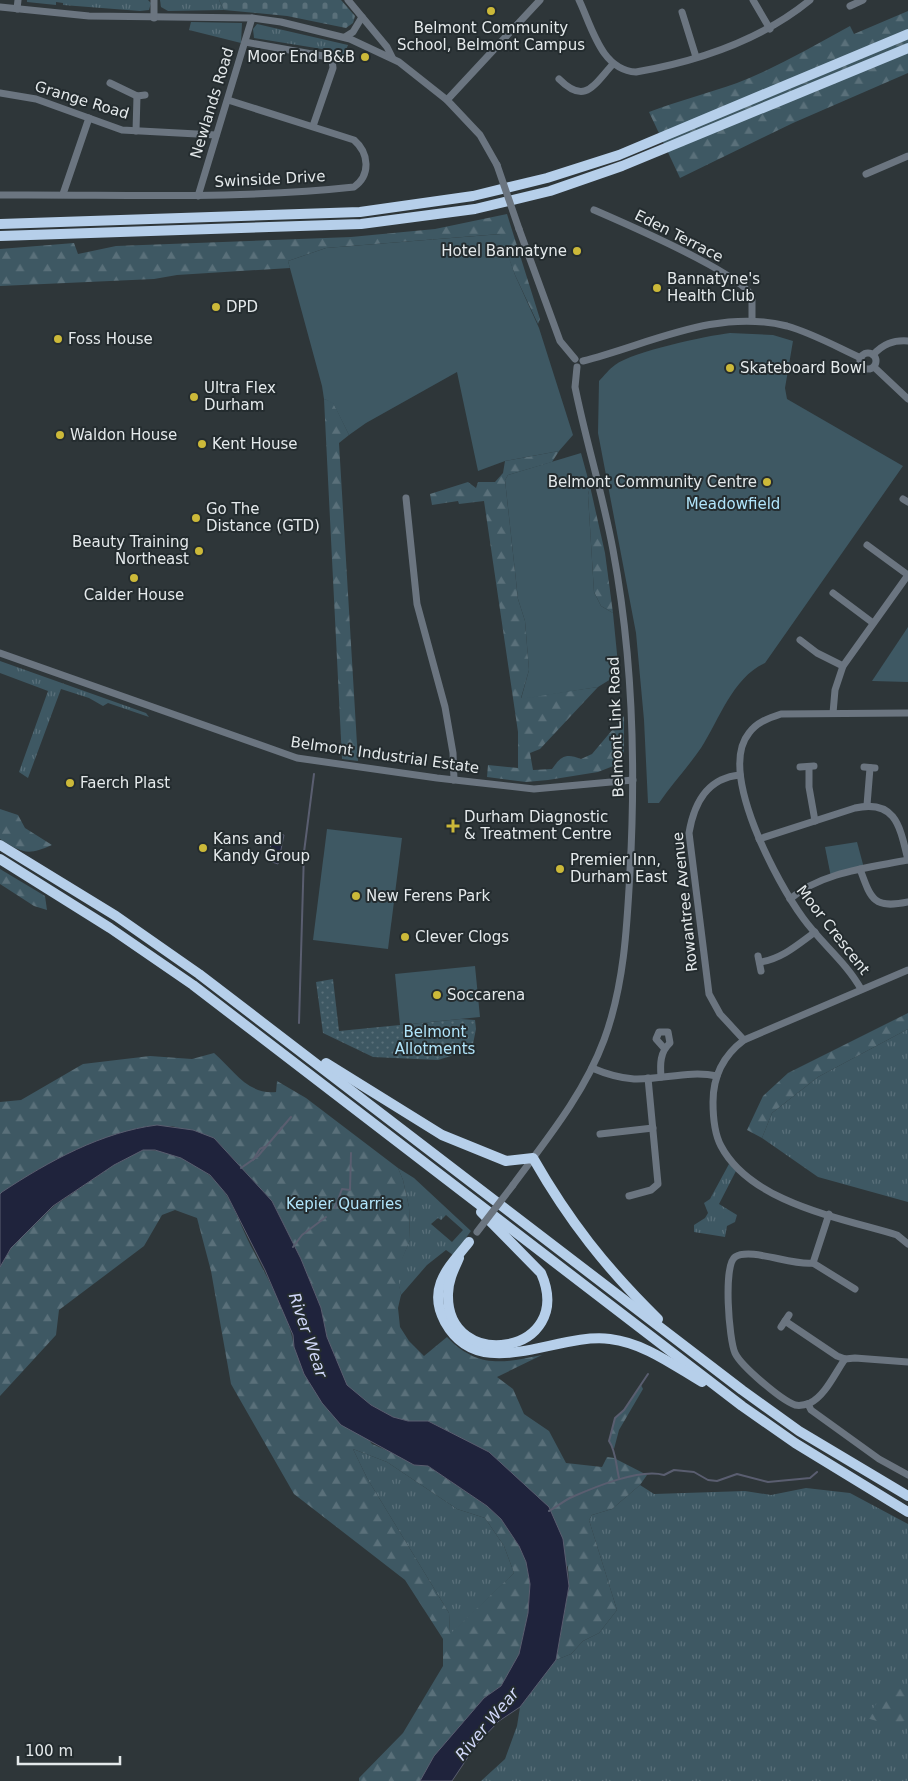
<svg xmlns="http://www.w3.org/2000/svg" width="908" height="1781" font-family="'DejaVu Sans',sans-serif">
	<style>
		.grass { fill: url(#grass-tufts); fill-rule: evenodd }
		.forest { fill: url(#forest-firs); fill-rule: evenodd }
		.cemetery { fill: url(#cemetery-stones) }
		.park { fill: #3e5863 }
		.garden { fill: url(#garden-dots) }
		.water { fill: #1f233c; stroke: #5a5e70 }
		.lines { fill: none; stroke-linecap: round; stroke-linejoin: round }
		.stream { stroke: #5a5e70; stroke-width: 2 }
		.minor { stroke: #6b7580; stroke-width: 7 }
		.highway { stroke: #b6cfea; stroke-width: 10 }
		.minor-bridge { stroke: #6b7580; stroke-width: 7 }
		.poi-dot { fill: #ccb939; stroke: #242c2f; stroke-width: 2 }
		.labels { text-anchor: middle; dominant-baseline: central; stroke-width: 4; stroke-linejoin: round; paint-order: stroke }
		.poi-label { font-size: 15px; fill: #e4e9eb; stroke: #242c2f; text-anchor: start }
		.street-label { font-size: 15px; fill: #e4e9eb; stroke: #242c2f }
		.park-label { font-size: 15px; fill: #b1e5fb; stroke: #242c2f }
		.water-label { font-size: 16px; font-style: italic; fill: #d1d8f9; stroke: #242c2f }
	</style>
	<defs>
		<pattern id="grass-tufts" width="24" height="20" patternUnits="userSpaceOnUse" patternTransform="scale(1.25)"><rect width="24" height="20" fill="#3e5863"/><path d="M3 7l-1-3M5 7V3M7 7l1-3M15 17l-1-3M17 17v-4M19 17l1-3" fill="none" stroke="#5a707a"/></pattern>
		<pattern id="forest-firs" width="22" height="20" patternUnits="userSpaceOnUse" patternTransform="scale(1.25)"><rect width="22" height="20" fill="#3e5863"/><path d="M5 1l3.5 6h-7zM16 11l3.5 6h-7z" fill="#5a707a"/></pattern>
		<pattern id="cemetery-stones" width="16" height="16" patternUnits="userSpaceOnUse" patternTransform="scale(1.25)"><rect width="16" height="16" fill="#3e5863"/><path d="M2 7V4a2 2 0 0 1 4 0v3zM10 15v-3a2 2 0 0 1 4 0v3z" fill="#5a707a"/></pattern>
		<pattern id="garden-dots" width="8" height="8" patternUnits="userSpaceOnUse" patternTransform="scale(1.25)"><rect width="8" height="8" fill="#3e5863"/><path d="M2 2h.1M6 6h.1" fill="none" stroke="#5a707a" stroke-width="1.8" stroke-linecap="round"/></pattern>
	</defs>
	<rect width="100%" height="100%" fill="#2e3639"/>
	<g class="grass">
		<path d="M27,0H148L151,3L149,10L140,11L63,5V3L56,2V5L27,2Z"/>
		<path d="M160,0H219L224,10L168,11L161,7Z"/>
		<path d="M191,22L242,23L241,43L189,30Z"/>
		<path d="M257,24L348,45L340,64L336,63L331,52L322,49L254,38L253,29Z"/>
		<path d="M0,661L146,713L149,717L108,703L103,706L89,698L61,689L28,778L19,772L48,691L0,673Z"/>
		<path d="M908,1029V1202L818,1177L762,1138L772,1113L818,1077Z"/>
		<path d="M729,1164L736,1171L719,1204L737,1215L735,1222L727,1226L725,1237L694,1232V1225L705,1218L708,1213L704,1203L710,1199Z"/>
		<path d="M398,1168L414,1178L471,1231L453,1255L446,1250L427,1265L401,1295L396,1272L410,1240L409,1207L403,1180ZM446,1215L463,1230L452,1242L431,1224L438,1218L441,1220Z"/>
		<path d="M353,1449L387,1462L457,1509L485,1518L504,1546L514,1573L450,1635L449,1613L367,1478Z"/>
		<path d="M640,1485L654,1494L745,1491L771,1495L806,1488L850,1493L908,1524V1781H481L505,1759L517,1726L520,1707L545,1673L556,1660L571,1654L583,1641L599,1633L617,1610L589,1520L592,1515L612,1509Z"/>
	</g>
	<g class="forest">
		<path d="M908,11V73L793,123L680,178L649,112C678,101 708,93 737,83C776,68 813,46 850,26L854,34Z"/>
		<path d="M507,214L540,319L538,324L515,275L500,234L326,248L288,261L290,268L177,275L154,279L0,286V249L74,243L78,254L116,246L351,237L435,229Z"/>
		<path d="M324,399L333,402L349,435L339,443L358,761L342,759Z"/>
		<path d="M559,451L552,462L508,475L505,480L518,599L525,621L529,670L521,698L598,687L540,749L530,753L533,770L552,769C561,756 566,753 581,759L592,754L624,716V754L621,763L598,772L548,780L526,782L487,777L488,765L518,768V732L484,501L459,504L458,501L432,505L430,494L468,482L476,488L478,482H495L503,473L505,461Z"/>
		<path d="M590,486L605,553L613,613L601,606L594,592L588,495Z"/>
		<path d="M0,809L18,815L25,828L52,845C27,856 23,853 0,839Z"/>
		<path d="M0,869L45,896L47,910L34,906L0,884Z"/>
		<path d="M908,1013V1029L818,1077L772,1113L762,1138L747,1130L763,1096L788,1073Z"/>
		<path d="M214,1053C233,1069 247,1095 276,1092L277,1081L306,1098L398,1168L403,1180L409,1207L410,1240L397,1272L401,1295L398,1308L400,1327L409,1341L424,1356L447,1337C478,1369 503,1363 542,1355L497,1377L513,1389L524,1414L549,1431L566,1463L602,1467L607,1457L614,1458L647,1475L640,1485L612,1509L592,1515L589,1520L617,1610L599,1633L583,1641L571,1654L556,1660L569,1586L568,1567L489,1452L428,1421H408L393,1417L371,1405L346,1385L327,1337L321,1308L301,1259L272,1201L214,1138L172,1126L90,1144L35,1171L0,1194V1102L21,1100L83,1064L150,1056L192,1059Z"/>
		<path d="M143,1150C166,1149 191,1160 209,1175C232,1194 239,1224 253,1250C266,1275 291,1320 294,1347L372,1444L398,1455L414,1465L428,1466L487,1506L501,1519L519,1546L526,1562L530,1584L528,1613L519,1654L510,1672L501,1686L484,1698L420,1781H359V1778L403,1733L443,1666V1639L405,1580L294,1494L231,1384L211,1271L197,1218L175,1210L162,1215L144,1246L59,1310L56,1335L0,1396V1267L11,1248L54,1206L114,1165ZM353,1449L387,1462L457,1509L485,1518L504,1546L514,1573L450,1634L449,1613L367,1478Z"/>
		<path d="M641,1385L643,1389L619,1430L614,1449L609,1441L615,1418L624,1410Z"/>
		<path d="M888,1688L908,1689V1720L892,1725L866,1718Z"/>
	</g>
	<path class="cemetery" d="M219,0H341L355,16L353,23L346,28L287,16L224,10Z"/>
	<g class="park">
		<path d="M501,234L515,275L539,328L573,435L559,451L505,461L478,471L457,372L366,423L349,435L333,403L324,399L322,386L288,261L326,248Z"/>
		<path d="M730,333L773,335L793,341L785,388L787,399L903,466L765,663C733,677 719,720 701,748C688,767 672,784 659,803H648L644,720L636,633L598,433L599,381C604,376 609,369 615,365C634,351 706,336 730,333Z"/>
		<path d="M581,453L590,486L588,495L594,592L601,606L613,613L619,674L598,687L521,699L529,670L525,621L518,599L505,480L508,475Z"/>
		<path d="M908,627V682L872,681Z"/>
		<path d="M327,829L402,838L388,949L313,940Z"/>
		<path d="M857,842L864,868L831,877L825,847Z"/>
		<path d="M475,966L480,1017L400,1025L395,974Z"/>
	</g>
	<path class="garden" d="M333,979L339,1031L461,1019L475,1020L476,1029L473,1044L457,1054L438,1060L373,1057L323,1033L316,982Z"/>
	<g class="water">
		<path d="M275,833L284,835L278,864L266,860Z"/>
		<path d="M157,1125L193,1130L214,1138L272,1201L301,1259L321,1308L327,1337L347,1385L371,1405L393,1417L408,1421H428L489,1452L549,1507L563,1539L569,1586L556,1660L520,1707L499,1721L476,1745L452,1781H420L434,1756L484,1698L501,1686L519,1654L528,1613L530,1584L526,1562L519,1546L501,1519L487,1506L428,1466L414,1465L341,1425L322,1403L304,1374L294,1347L293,1335L265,1270L227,1195L210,1175L181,1158L155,1150H143L114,1165L53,1206L11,1248L0,1267V1194L2,1192C49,1161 102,1132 157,1125Z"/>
	</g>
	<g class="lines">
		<g class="stream">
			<path d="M299,1023L304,852L314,774"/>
			<path d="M253,1160L260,1149L264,1147"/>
			<path d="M241,1168L258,1156L291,1117"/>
			<path d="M335,1208L342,1189L350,1190L351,1153"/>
			<path d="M293,1247L302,1235L326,1217"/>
			<path d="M619,1478C616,1466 616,1451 609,1441L615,1418L624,1410L648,1374"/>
			<path d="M549,1511C557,1507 563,1501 572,1497C595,1487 640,1468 664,1475L674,1470L694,1472L708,1480L717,1481L737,1474L768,1482L810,1478L817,1472"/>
		</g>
		<g class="minor">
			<path d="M348,0L387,47L392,57"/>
			<path d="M579,0C592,27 601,70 636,72C699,61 760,41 810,0"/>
			<path d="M753,0L770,29"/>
			<path d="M850,6L863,0"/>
			<path d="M0,7L89,16L252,18L281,22L350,39L399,62L447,100L480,135L497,165"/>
			<path d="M17,9L18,0"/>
			<path d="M682,12L696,57"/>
			<path d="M154,18V0"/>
			<path d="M345,37L353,32L362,17"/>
			<path d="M245,42L323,56L332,60L333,68L313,126"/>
			<path d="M559,79C585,105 593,86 613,64"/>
			<path d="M110,83L137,96L145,95"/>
			<path d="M0,93L36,99L122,130L216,135"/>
			<path d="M447,100L540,0"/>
			<path d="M136,131L137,96"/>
			<path d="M866,174L908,156"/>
			<path d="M63,194L89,118"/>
			<path d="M0,195C118,194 236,200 354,187C371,175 369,153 354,140L228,100"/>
			<path d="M198,196L252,18"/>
			<path d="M594,210C624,223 738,272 752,296V320"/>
			<path d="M519,229L560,341L575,359"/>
			<circle cx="868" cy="361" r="8"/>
			<path d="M873,355C883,344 893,340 908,341"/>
			<path d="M583,361C650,344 716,308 787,326C812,333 837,347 861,358"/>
			<path d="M874,367L908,399"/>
			<path d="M406,498L417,604L445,707L453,753L454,780"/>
			<path d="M903,499L908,502"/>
			<path d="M867,545L908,575"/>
			<path d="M833,593L873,623"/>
			<path d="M800,640L817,653L843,666"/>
			<path d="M0,653L297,758L437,778L534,789L633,780"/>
			<path d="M833,713L835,690L843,666L908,575"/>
			<path d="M800,767L814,766"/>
			<path d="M809,767V787L815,821"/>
			<path d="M864,767L875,768"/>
			<path d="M740,775C707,778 694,803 689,833L709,994L720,1014L744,1040"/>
			<path d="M867,805L870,768"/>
			<path d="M759,839L855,808C896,799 900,827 908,860"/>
			<path d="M860,869C871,899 873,909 908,902"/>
			<path d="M790,899C822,872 868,868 908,860"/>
			<path d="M758,956L761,971"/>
			<path d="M761,962C783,958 797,945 815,932"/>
			<path d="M908,970L744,1040C724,1055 713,1076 713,1102C713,1117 714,1133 721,1146C751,1203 841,1218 897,1235L908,1244"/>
			<path d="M861,989C846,962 821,943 803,918C778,884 717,772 749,733C757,722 769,718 781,714L908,713"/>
			<path d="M592,1068C606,1074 619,1078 634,1079C662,1080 689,1070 717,1076"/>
			<path d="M661,1077C660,1064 660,1052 670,1043L668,1032H659L656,1039L664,1048"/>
			<path d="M600,1134L653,1128"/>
			<path d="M513,1185C547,1139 584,1094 604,1040C624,986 627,928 630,871C636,763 633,657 613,550C603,495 586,442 575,387L577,367"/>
			<path d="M629,1196L651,1190L658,1184L648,1078"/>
			<path d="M829,1214L813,1263C792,1266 751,1247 735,1257C723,1265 729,1340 735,1353C741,1366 781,1400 795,1405C800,1406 805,1405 810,1403C825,1396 835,1373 845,1359"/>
			<path d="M813,1263L855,1289"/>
			<path d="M785,1321L837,1356L845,1359L855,1358L908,1362"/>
			<path d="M781,1327L789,1315"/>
			<path d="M808,1404L811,1410L879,1459L908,1475"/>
		</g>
		<g class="highway">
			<path d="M0,224L360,212L473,196L547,178L619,155L908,34"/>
			<path d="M0,236L361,224L475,209L550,191L622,166L908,48"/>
			<path d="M0,845L116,916L199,974L742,1390L799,1431L908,1496"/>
			<path d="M0,859L110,928L193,985L742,1406L795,1443L908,1512"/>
			<path d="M326,1063L442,1135L506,1161L533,1158C569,1221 606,1268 658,1319"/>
			<path d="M469,1242C450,1266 426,1287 445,1322C480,1385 555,1332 610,1339C644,1343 673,1365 702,1382"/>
			<path d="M459,1258C454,1269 448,1281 448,1294C446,1374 577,1355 541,1273L481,1212"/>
		</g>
		<g class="minor-bridge">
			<path d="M497,165L519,229"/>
			<path d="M477,1232L513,1185"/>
		</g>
	</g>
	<g class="poi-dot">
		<circle cx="491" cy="11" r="5"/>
		<circle cx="365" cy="57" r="5"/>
		<circle cx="577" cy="251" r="5"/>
		<circle cx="657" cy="288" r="5"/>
		<circle cx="216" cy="307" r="5"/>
		<circle cx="58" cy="339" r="5"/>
		<circle cx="730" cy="368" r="5"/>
		<circle cx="194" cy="397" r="5"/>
		<circle cx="60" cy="435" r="5"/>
		<circle cx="202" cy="444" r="5"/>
		<circle cx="767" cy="482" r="5"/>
		<circle cx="196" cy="518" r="5"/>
		<circle cx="199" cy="551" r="5"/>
		<circle cx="134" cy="578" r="5"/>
		<circle cx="70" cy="783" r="5"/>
		<path d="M450.5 818.5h5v5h5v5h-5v5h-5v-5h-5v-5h5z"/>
		<circle cx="203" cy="848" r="5"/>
		<circle cx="560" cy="869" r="5"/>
		<circle cx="356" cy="896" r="5"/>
		<circle cx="405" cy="937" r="5"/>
		<circle cx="437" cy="995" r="5"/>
	</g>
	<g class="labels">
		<g class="poi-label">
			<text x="491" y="28" text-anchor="middle">Belmont Community<tspan x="491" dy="17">School, Belmont Campus</tspan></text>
			<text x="355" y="57" text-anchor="end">Moor End B&amp;B</text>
			<text x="567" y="251" text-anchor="end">Hotel Bannatyne</text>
			<text x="667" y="279">Bannatyne's<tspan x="667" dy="17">Health Club</tspan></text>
			<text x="226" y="307">DPD</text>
			<text x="68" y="339">Foss House</text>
			<text x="740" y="368">Skateboard Bowl</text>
			<text x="204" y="388">Ultra Flex<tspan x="204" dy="17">Durham</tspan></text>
			<text x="70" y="435">Waldon House</text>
			<text x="212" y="444">Kent House</text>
			<text x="757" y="482" text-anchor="end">Belmont Community Centre</text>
			<text x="206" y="509">Go The<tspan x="206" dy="17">Distance (GTD)</tspan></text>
			<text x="189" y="542" text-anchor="end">Beauty Training<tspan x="189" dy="17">Northeast</tspan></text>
			<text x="134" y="595" text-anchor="middle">Calder House</text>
			<text x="80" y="783">Faerch Plast</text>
			<text x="464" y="817">Durham Diagnostic<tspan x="464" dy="17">&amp; Treatment Centre</tspan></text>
			<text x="213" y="839">Kans and<tspan x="213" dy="17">Kandy Group</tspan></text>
			<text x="570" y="860">Premier Inn,<tspan x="570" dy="17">Durham East</tspan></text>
			<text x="366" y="896">New Ferens Park</text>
			<text x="415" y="937">Clever Clogs</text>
			<text x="447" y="995">Soccarena</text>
		</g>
		<g class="street-label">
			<text transform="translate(82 100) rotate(17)">Grange Road</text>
			<text transform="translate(212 103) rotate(-73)">Newlands Road</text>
			<text transform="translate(270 179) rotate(-3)">Swinside Drive</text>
			<text transform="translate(679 236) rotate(27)">Eden Terrace</text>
			<text transform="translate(616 727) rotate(-92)">Belmont Link Road</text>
			<text transform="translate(385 755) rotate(8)">Belmont Industrial Estate</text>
			<text transform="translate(685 902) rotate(-96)">Rowantree Avenue</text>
			<text transform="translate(833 930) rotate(52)">Moor Crescent</text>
		</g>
		<g class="park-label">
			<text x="733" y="504">Meadowfield</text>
			<text x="435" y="1032">Belmont<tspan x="435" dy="17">Allotments</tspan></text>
			<text x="344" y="1204">Kepier Quarries</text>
		</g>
		<g class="water-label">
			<text transform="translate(308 1335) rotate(71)">River Wear</text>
			<text transform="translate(487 1724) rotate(-50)">River Wear</text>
		</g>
	</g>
	<path d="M18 1756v8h102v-8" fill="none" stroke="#e4e9eb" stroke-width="2.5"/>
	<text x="25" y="1756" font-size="15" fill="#e4e9eb" stroke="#242c2f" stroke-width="4" paint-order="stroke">100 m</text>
</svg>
